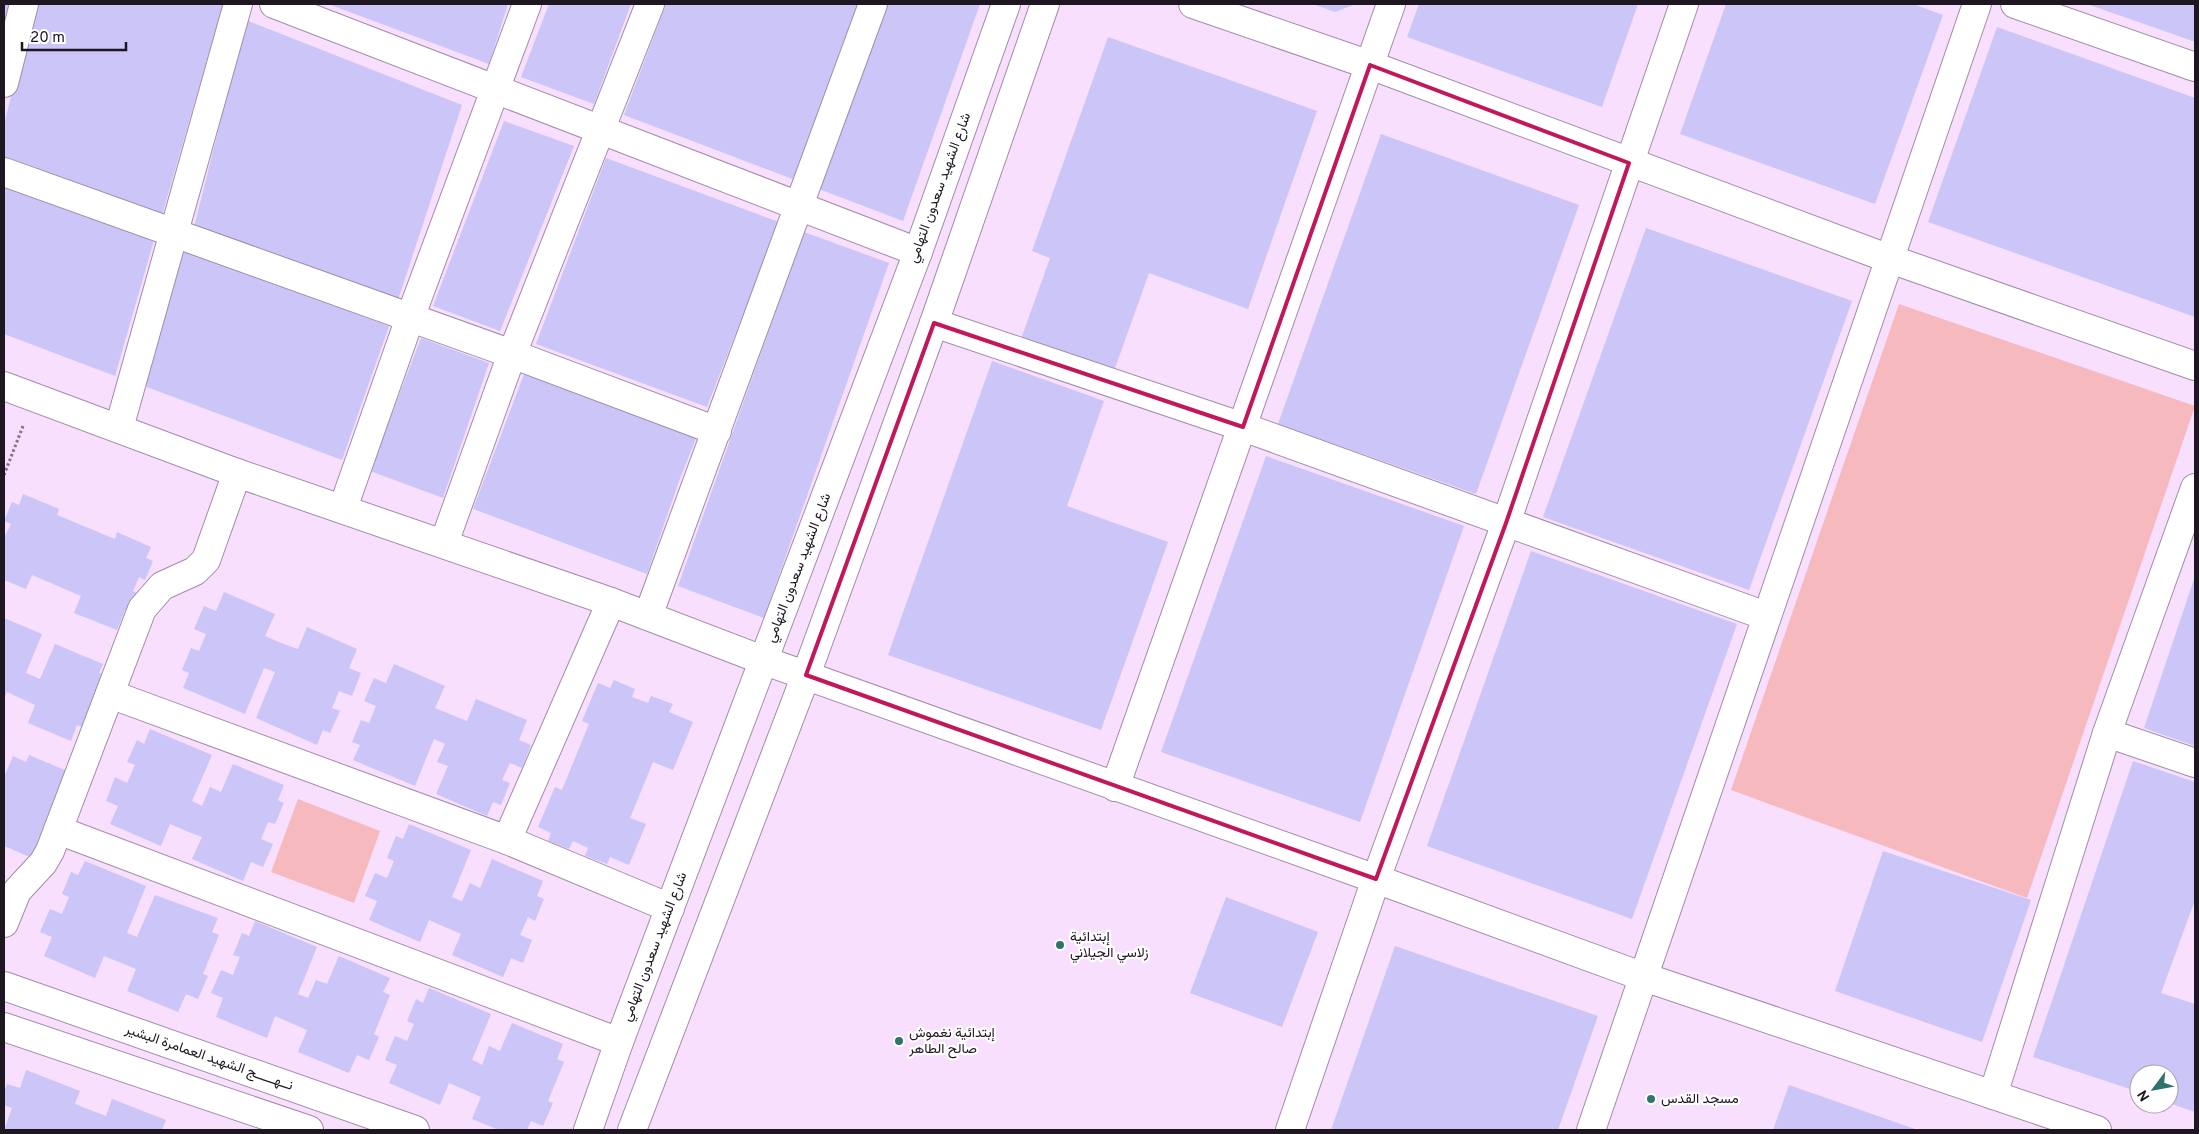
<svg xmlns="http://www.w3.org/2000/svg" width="2199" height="1134" font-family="Overpass,Vazirmatn,sans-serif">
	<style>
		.green { fill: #f6babe }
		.building { fill: #cbc5f8 }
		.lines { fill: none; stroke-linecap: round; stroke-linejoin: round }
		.street-casing { stroke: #a28ca8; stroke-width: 30 }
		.secondary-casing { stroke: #a28ca8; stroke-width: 30 }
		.path { stroke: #817285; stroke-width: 3; stroke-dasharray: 2.5 2.5; stroke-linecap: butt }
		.street { stroke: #fff; stroke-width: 28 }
		.secondary { stroke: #fff; stroke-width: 28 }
		.marked { fill: none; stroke: #c2185b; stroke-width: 4; stroke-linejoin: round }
		.poi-dot { fill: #2f7468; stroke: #fff; stroke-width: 2 }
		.labels { text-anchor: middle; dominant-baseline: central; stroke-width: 4.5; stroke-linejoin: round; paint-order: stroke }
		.street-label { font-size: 14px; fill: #1e1620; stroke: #fff }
		.poi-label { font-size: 14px; fill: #1e1620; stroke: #fff; text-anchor: start }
	</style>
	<rect width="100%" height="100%" fill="#f7dffd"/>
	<g class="green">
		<path d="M1899,304L2195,406L2027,898L1731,790Z"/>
		<path d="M298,799L380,831L354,903L271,872Z"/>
	</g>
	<g class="building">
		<path d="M4,4H12L4,34Z"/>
		<path d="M34,4H223L162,215L4,159V125Z"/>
		<path d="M328,4H508L489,64Z"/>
		<path d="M549,4H631L594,104L521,77Z"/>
		<path d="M666,4H863L795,180L624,115Z"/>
		<path d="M886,4H980L903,221L819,189Z"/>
		<path d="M1313,4H1356L1335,12Z"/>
		<path d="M1419,4H1638L1602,107L1407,37Z"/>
		<path d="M1726,4H1913L1943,15L1875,204L1680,134Z"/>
		<path d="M2087,4H2195V42L2167,32Z"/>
		<path d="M246,20L462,105L398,300L194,227Z"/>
		<path d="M1997,27L2195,98V317L1928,222Z"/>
		<path d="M1108,37L1317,111L1248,309L1149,273L1114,371L1021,339L1050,258L1032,251Z"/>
		<path d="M504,121L574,146L500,331L433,306Z"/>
		<path d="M1381,134L1579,205L1476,494L1278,424Z"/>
		<path d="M606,158L779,222L707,407L536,344Z"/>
		<path d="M4,184L154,240L115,376L4,334Z"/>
		<path d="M1646,228L1852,301L1749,590L1543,517Z"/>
		<path d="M804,232L889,263L764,618L678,586Z"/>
		<path d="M184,250L389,326L342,460L144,386Z"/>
		<path d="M421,338L489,363L443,498L370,471Z"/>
		<path d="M992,361L1104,401L1067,506L1168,542L1101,730L888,655Z"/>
		<path d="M526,369L697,436L679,481L647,574L473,509Z"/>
		<path d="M1266,456L1464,526L1360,822L1161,752Z"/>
		<path d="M23,494L59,509L57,515L115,539L117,532L151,547L146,558L153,561L145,580L139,577L133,591L140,594L131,613L125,610L117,630L74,613L81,596L32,575L26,589L4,580V538L11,524L4,521L12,502L19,505Z"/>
		<path d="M1531,551L1737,624L1632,919L1427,846Z"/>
		<path d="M2195,576V746L2144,728Z"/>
		<path d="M224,592L275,614L265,636L281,643L298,649L307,627L357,649L349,668L361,673L352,696L339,691L332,708L340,711L330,733L323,730L317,745L256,718L275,672L264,668L245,714L183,688L189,673L182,670L191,648L199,651L206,634L194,629L204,606L216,611Z"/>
		<path d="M4,618L42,634L26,673L40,679L55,644L103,664L99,673L106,675L88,729L77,725L71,741L28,723L35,705L7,692L4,699Z"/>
		<path d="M394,664L445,686L435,708L467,721L476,699L527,720L519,740L531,745L522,768L510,763L502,780L510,783L501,805L493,802L487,816L436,794L448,766L437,762L445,744L434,739L415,786L353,760L360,745L352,742L361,720L369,723L376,706L364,701L374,678L386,683Z"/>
		<path d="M614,680L635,689L632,697L648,703L651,696L673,704L669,712L693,722L673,770L653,762L630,818L646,824L629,865L610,857L607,864L585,856L588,848L573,841L569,849L548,841L551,833L538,827L555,787L562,790L589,724L582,721L598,683L610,688Z"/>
		<path d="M150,729L212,755L192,801L202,806L210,787L221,792L233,764L284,785L278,800L284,803L275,824L268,822L261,839L273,844L263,867L251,862L243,881L192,859L202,837L186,831L170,824L161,846L110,824L118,806L106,801L115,777L127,783L135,765L127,762L137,740L144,744Z"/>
		<path d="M29,755L67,771L32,858L4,846V777L13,756L26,762Z"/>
		<path d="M2133,761L2195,782V900L2161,993L2195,1004V1112L2169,1103V1074H2139V1092L2033,1057Z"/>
		<path d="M409,824L471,850L452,897L462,901L470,883L480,888L492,859L543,881L537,896L544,899L535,921L528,917L520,935L532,940L523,963L511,958L503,977L452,955L461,934L429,920L420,942L369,920L377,901L365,896L375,873L387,878L394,861L387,858L396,836L403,839Z"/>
		<path d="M1883,851L2031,900L1982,1042L1835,991Z"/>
		<path d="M85,861L146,886L127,933L137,937L155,895L218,918L212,932L219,935L203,974L208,976L198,999L186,994L178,1012L127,991L136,969L104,956L95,978L44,956L52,937L40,932L50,909L62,914L69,897L62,894L71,872L78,875Z"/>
		<path d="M1226,897L1318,932L1282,1027L1190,993Z"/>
		<path d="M255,921L317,947L298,994L308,998L316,980L327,984L339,956L390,978L383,992L390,995L374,1034L379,1037L369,1060L357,1055L349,1073L298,1052L307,1030L275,1016L267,1038L216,1017L223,998L211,993L221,970L233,975L240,957L233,955L242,933L249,936Z"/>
		<path d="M1395,946L1598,1016L1558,1130H1331Z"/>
		<path d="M429,988L491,1014L472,1060L477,1062L482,1065L489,1046L500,1051L512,1023L563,1044L557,1059L564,1062L548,1101L553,1103L543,1126L531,1121L527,1130H499L472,1119L481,1097L449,1083L440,1105L389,1083L397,1065L385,1060L395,1036L407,1041L414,1024L407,1021L416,999L423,1003Z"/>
		<path d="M26,1070L80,1091L75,1104L106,1116L112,1099L166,1120L162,1130H4L12,1108L4,1105V1093L7,1084L20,1088Z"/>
		<path d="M1789,1085L1918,1130H1773Z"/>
	</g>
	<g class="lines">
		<g class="street-casing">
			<g id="street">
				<path d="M274,4L918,252"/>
				<path d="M1193,4L1370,65L1890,259L2195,366"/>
				<path d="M2015,4L2195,67"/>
				<path d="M4,83L24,4"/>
				<path d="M4,172L512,354L717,431"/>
				<path d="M934,323L1243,427L1766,616"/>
				<path d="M4,386L237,473L611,602L765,661L1376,879L1644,977L2097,1130"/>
				<path d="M119,428L238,4"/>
				<path d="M343,508L410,318L527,4"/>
				<path d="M444,543L512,354L650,4"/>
				<path d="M648,616L873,4"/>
				<path d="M110,694L507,840L670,908"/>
				<path d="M2107,733L2195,763"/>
				<path d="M1115,787L1391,4"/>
				<path d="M58,830L619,1042"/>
				<path d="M507,840L611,602"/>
				<path d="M4,923L17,891L43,863L50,851L142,609L162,586L195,571L206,560L237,473"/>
				<path d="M1993,1095L2107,733L2195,488"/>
				<path d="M1290,1130L1376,879L1506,523L1684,4"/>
				<path d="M1591,1130L1977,4"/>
			</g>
		</g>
		<g class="secondary-casing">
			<g id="secondary">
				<path d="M4,986L415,1130"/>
				<path d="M4,1027L309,1130"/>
				<path d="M588,1130L619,1042L918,252L1006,4"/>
				<path d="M632,1130L806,675L934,323L1045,4"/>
			</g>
		</g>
		<path class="path" d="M4,475L23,426"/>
		<use href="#street" class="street"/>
		<use href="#secondary" class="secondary"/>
	</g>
	<path class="marked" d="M1370,65L1629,163L1506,523L1376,879L806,675L934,323L1243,427Z"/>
	<g class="poi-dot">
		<circle cx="1060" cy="945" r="5"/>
		<circle cx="899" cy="1041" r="5"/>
		<circle cx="1651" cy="1099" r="5"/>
	</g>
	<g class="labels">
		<g class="street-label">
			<text transform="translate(940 188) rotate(-70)">شارع الشهيد سعدون التهامي</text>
			<text transform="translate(799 568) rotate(-69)">شارع الشهيد سعدون التهامي</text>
			<text transform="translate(655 947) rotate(-69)">شارع الشهيد سعدون التهامي</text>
			<text transform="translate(209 1058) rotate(19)">نــهـــــج الشهيد العمامرة البشير</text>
		</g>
		<g class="poi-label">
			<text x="1070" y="937">إبتدائية<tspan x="1070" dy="16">زلاسي الجيلاني</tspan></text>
			<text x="909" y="1033">إبتدائية نغموش<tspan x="909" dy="16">صالح الطاهر</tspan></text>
			<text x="1661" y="1099">مسجد القدس</text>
		</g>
	</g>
	<rect width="2199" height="1134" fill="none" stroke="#1e1620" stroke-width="10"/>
	<g transform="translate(2154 1089) rotate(238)"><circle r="24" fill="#ffffff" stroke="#a5a2a6"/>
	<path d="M0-4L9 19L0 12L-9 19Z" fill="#2f7468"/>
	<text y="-8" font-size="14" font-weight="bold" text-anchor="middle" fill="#1e1620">N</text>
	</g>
	<path d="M22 42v8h104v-8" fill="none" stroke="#1e1620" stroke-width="2.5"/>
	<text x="30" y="42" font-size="15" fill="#1e1620" stroke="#ffffff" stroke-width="4" paint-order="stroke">20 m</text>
</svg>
